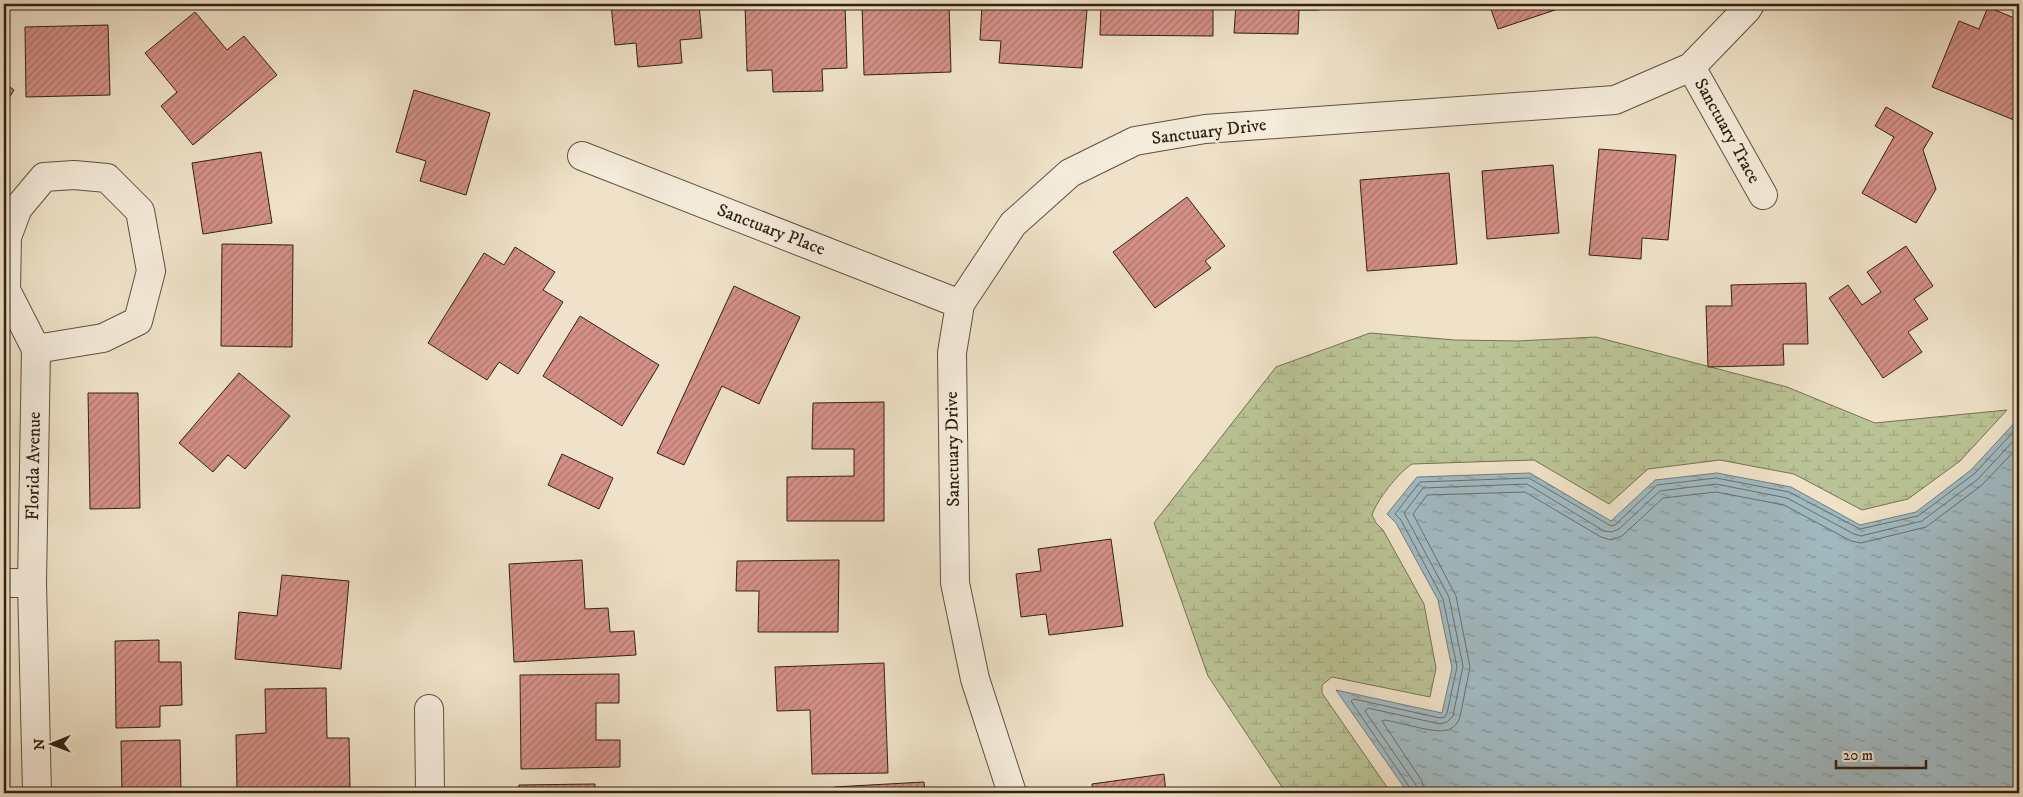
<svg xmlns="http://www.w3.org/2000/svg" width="2023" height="797" font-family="'IM FELL DW Pica',serif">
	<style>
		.wetland { fill: url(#wetland-marsh); stroke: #767254 }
		.water { fill: url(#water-ripples); stroke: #747d7c }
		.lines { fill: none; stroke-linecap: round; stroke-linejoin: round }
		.shore { stroke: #696e6a; stroke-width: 1 }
		.building { fill: url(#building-hatch); stroke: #312112 }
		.minor-casing { stroke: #605140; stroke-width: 30 }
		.minor { stroke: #f5ecdb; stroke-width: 28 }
		.labels { text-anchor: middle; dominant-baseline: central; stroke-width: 5; stroke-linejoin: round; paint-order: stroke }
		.street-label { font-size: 18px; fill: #312112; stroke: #f5ecdb }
	</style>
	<defs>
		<pattern id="wetland-marsh" width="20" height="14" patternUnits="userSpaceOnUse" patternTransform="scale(1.25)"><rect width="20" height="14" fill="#bac395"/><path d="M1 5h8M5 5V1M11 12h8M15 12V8" fill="none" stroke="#a0a77f"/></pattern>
		<pattern id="water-ripples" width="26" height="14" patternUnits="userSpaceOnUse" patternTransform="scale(1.25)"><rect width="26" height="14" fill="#a1bac2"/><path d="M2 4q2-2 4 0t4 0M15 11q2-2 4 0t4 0" fill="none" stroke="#84979c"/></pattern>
		<pattern id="building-hatch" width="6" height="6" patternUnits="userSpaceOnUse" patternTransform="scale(1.25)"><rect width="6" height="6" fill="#d49087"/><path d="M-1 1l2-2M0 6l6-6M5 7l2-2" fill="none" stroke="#ad756d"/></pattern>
	</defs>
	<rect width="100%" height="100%" fill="#efe2c8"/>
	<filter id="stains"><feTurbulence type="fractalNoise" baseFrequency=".004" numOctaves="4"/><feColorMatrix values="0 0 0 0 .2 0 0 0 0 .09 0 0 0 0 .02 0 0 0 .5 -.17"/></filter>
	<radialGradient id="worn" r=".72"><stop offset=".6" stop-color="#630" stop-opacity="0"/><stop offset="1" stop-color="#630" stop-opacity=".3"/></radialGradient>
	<path class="wetland" d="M1370,333L1455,340L1518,341L1596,337L1787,387L1875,423L2007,410L1960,461L1908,499L1862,510L1794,474L1720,460L1648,469L1609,504L1534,460L1412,464C1398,473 1377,500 1372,515L1376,523L1383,530L1424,604L1436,668L1430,697L1332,677L1322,685V693L1391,793H1286L1208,676L1154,523L1276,367Z"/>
	<path class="water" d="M2019,418V793H1408L1336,690L1442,713L1452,668L1438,600L1396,523L1387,514L1417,477L1530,473L1611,521L1655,480L1717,473L1791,487L1860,525L1916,512L1971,470Z"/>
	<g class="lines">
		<g class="shore">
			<path d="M1411,793L1410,788L1351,701L1354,699L1440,718L1445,717L1447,713L1457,667L1443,599L1401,520L1395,514L1420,482L1529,478L1611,526L1615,525L1657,485L1716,478L1789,492L1860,529L1918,516L1974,474L2019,426"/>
			<path d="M1418,793L1416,785L1365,711L1368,708L1440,724L1447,722L1453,716L1463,666L1449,597L1404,513L1423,488L1527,484L1604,531L1612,532L1619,529L1660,491L1716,484L1787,498L1854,534L1861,536L1922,521L1978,479L2019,435"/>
			<path d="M1425,793L1422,781L1382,721L1385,720C1398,722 1436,734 1447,730C1454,728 1458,723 1460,717L1470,667L1456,596L1413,514L1427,495L1525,492L1601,537L1611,540L1622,536L1663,498L1716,492L1784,505L1851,541L1861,543L1926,527L1982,485L2019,446"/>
		</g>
	</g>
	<g class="building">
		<path d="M611,4H699L702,38L680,40L682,63L638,67L636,43L615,45Z"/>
		<path d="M787,4H845L847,68L822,69L823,91L773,92L772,70L747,71L745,5Z"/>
		<path d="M862,4H949L951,72L864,75Z"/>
		<path d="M982,4H1035V7L1087,10L1082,68L999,63L1001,41L980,40Z"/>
		<path d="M1101,4H1213V36L1100,35Z"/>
		<path d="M1236,4H1319V10H1299L1298,34L1234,33Z"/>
		<path d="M1489,4H1573L1498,29Z"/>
		<path d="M1988,7L2019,20V122L1932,87L1959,21L1979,29Z"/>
		<path d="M195,12L227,50L244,36L277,75L193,145L161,106L177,92L145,53Z"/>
		<path d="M108,25L110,95L26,97L25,27Z"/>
		<path d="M4,83L14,90L4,106Z"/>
		<path d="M414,90L490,113L466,195L420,181L426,161L396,152Z"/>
		<path d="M1886,107L1933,133L1923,150L1936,189L1916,223L1862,193L1894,137L1875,126Z"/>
		<path d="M1599,149L1676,155L1668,240L1642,238L1641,259L1589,255Z"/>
		<path d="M261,152L272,223L203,234L192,163Z"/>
		<path d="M1553,165L1559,233L1487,239L1482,171Z"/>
		<path d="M1449,173L1457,264L1367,271L1360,180Z"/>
		<path d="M1187,197L1225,246L1205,261L1211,268L1155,308L1113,252Z"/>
		<path d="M222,244L293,245L292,347L221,346Z"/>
		<path d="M1906,246L1933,286L1914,299L1928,319L1908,332L1922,352L1883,378L1829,298L1848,285L1862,305L1881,292L1867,272Z"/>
		<path d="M515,247L555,272L543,290L563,302L518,374L499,362L487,380L428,343L484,253L504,265Z"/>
		<path d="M1806,283L1808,344H1783L1784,365L1708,367L1706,306H1732L1731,285Z"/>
		<path d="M734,286L800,317L759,404L722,386L684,465L657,453Z"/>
		<path d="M580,316L659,365L622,426L543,376Z"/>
		<path d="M239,373L290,416L245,469L228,455L213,472L179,443Z"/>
		<path d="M88,393H138L140,508L90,509Z"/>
		<path d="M884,402V521H787V477L854,476V449H812L813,403Z"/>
		<path d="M562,454L613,478L599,509L548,485Z"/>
		<path d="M1111,539L1123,626L1049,635L1046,614L1021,617L1016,574L1041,571L1038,549Z"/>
		<path d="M582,560L585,609L608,608L610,632L634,631L636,655L514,662L509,564Z"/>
		<path d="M839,560L838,632H758L759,591H736L737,561Z"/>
		<path d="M282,575L349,581L341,669L235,659L239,612L277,616Z"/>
		<path d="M159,640V662H181L182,705L160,706V727L116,728L115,641Z"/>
		<path d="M884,663L888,773L812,774L810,710L777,711L775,667Z"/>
		<path d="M619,674V703H596V740H620V767L521,769L520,675Z"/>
		<path d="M326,688L327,738H349L350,787L237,788L236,735L266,733L265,689Z"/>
		<path d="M180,740L181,793H122L121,741Z"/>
		<path d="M1164,774L1166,793H1093L1092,784Z"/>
		<path d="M924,782L925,793H834V787Z"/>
		<path d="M595,784V793H519V785Z"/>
	</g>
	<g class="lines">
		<g class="minor-casing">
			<g id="minor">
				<path d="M1691,67L1763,195"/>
				<path d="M582,156L960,304"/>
				<path d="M74,175L107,178L140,211L151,271L138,321L103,338L36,349L6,290L7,237L18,208L44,177Z"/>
				<path d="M36,349L32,583L37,793"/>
				<path d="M4,583H32"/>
				<path d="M429,709L430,793"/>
				<path d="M1012,793L975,679L955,583L952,353L960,304L1013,224L1070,173L1135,141L1205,129L1615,100L1691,67L1747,9L1750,4"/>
			</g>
		</g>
		<use href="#minor" class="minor"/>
	</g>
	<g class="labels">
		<g class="street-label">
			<text transform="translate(1727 131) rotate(61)">Sanctuary Trace</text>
			<text transform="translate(1209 132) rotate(-7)">Sanctuary Drive</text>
			<text transform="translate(771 230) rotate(21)">Sanctuary Place</text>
			<text transform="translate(953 449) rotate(-91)">Sanctuary Drive</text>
			<text transform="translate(34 466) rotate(-89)">Florida Avenue</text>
		</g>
	</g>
	<rect width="2023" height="797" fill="none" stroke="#efe2c8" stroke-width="20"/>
	<rect x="5" y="5" width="2013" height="787" fill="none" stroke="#312112" stroke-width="2.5"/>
	<rect x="10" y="10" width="2003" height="777" fill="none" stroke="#312112"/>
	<g transform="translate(52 744) rotate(269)" stroke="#f5ecdb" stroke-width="4" paint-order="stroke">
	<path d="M0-4L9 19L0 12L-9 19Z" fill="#312112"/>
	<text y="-8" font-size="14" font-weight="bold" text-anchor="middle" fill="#312112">N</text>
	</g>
	<path d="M1836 760v8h90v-8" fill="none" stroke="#312112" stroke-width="2.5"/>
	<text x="1843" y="760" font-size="15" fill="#312112" stroke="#f5ecdb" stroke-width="4" paint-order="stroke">20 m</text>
	<rect width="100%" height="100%" filter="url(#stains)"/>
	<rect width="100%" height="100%" fill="url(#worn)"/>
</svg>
